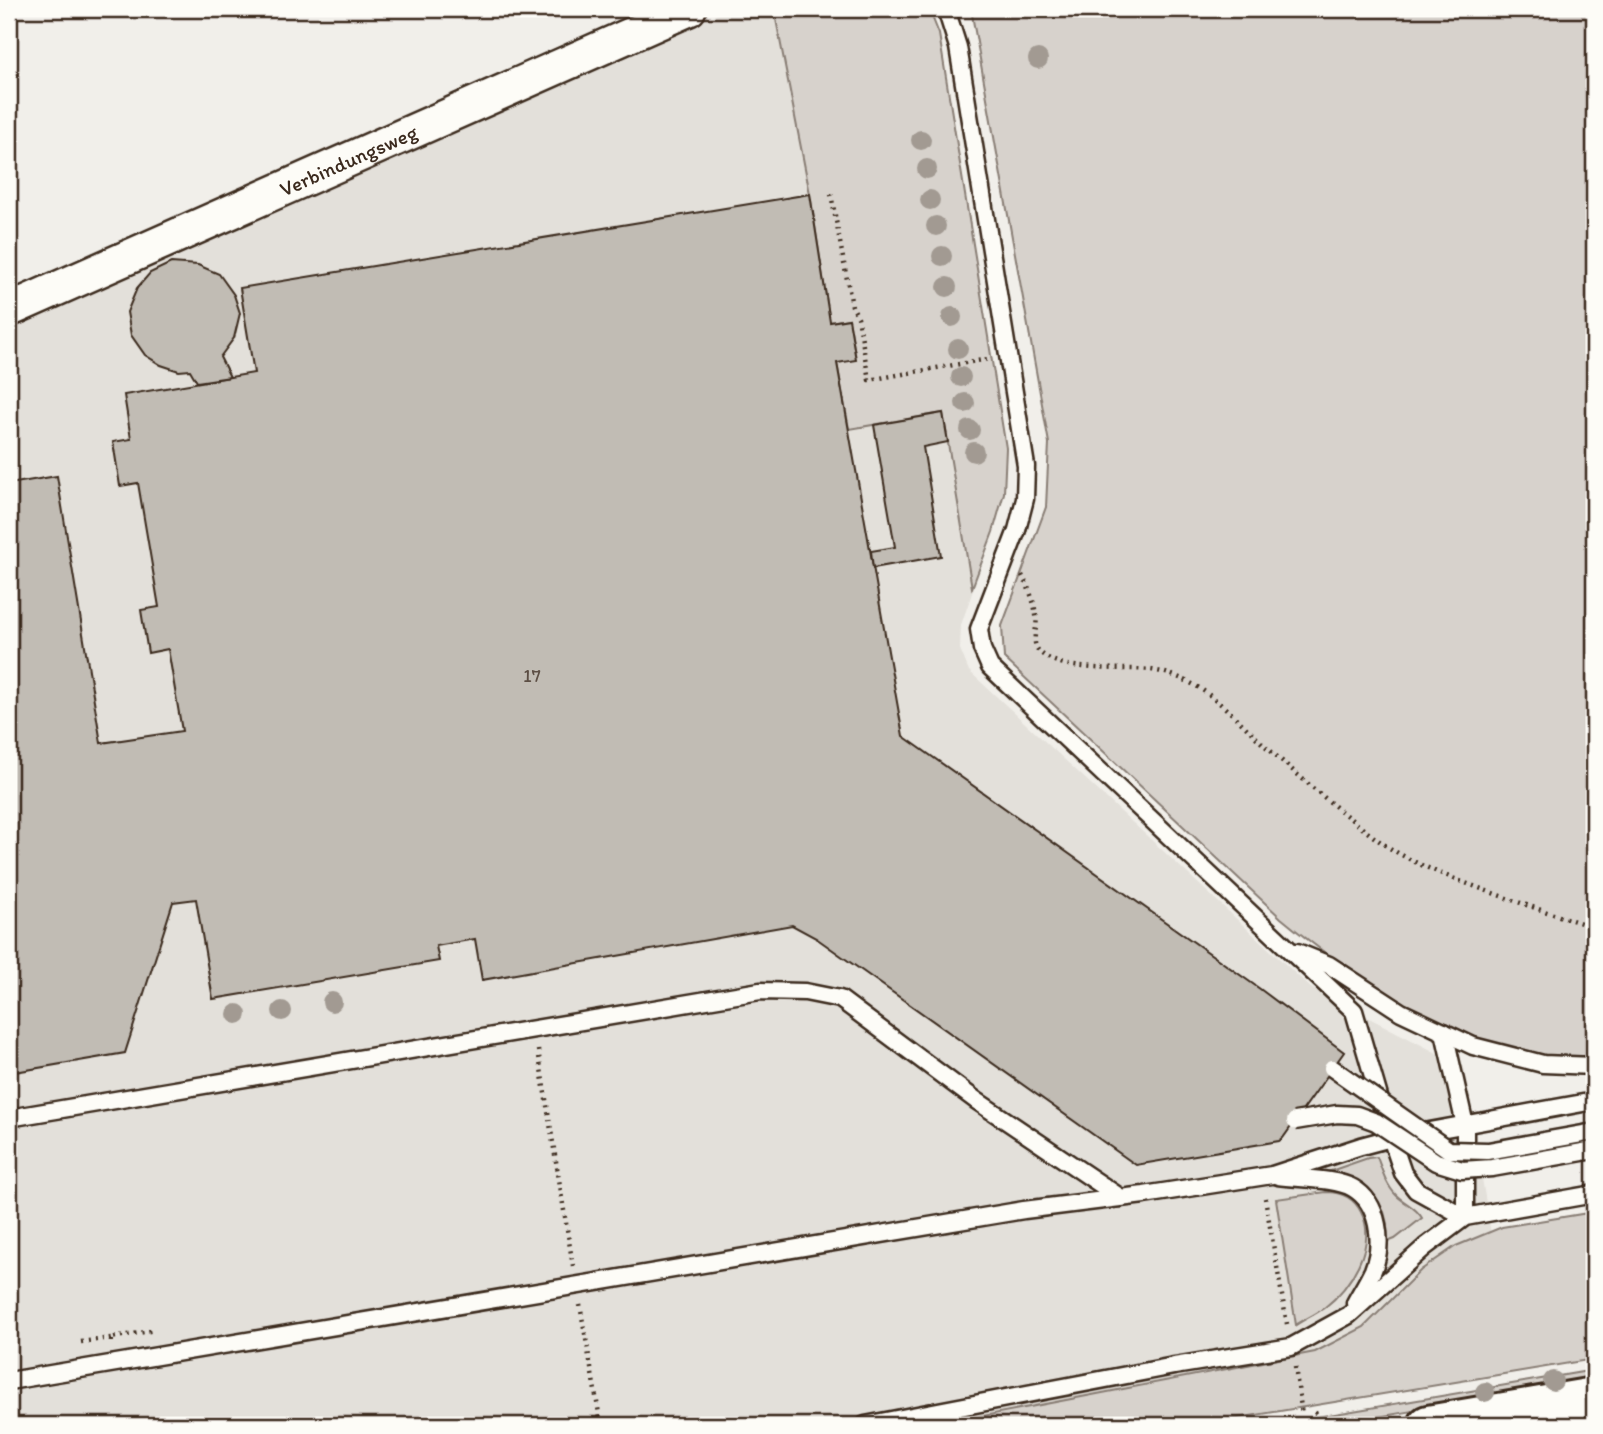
<svg xmlns="http://www.w3.org/2000/svg" width="1603" height="1434" font-family="Itim,sans-serif">
	<style>
		.built { fill: #e3e0da }
		.green { fill: #d7d2cc; stroke: #897e75; stroke-width: 2 }
		.building { fill: #c1bcb4; stroke: #3b2a1e; stroke-width: 2 }
		.lines { fill: none; stroke-linecap: round; stroke-linejoin: round }
		.service-casing { stroke: #3b2a1e; stroke-width: 21 }
		.minor-casing { stroke: #3b2a1e; stroke-width: 38 }
		.primary-casing { stroke: #3b2a1e; stroke-width: 44 }
		.path { stroke: #3b2a1e; stroke-width: 4.5; stroke-dasharray: 2 5; stroke-linecap: butt }
		.service { stroke: #fdfcf7; stroke-width: 16 }
		.minor { stroke: #fdfcf7; stroke-width: 33 }
		.primary { stroke: #fdfcf7; stroke-width: 38 }
		.service-bridge-casing { stroke: #3b2a1e; stroke-width: 21; stroke-linecap: butt }
		.service-bridge { stroke: #fdfcf7; stroke-width: 16 }
		.tree { fill: #a29a92 }
		.labels { text-anchor: middle; dominant-baseline: central; stroke-width: 5; stroke-linejoin: round; paint-order: stroke }
		.number-label { font-size: 18px; fill: #5c4e44 }
		.street-label { font-size: 21px; fill: #3b2a1e; stroke: #fdfcf7 }
	</style>
	<rect width="100%" height="100%" fill="#f1efea"/>
	<filter id="ink" filterUnits="userSpaceOnUse"><feTurbulence type="fractalNoise" baseFrequency=".0143" numOctaves="2"/><feDisplacementMap in="SourceGraphic" scale="14" xChannelSelector="R" yChannelSelector="G"/><feConvolveMatrix kernelMatrix="1 2 1 2 8 2 1 2 1" color-interpolation-filters="sRGB"/></filter>
	<g filter="url(#ink)">
		<path class="built" d="M729,9H929L939,34L1006,448L1004,493L993,532L961,625L960,649L969,671L1311,988L1464,1067L1513,1370L1196,1425H9V327Z"/>
		<g class="green">
			<path d="M774,9H929L939,34L1006,448L1004,493L993,532L972,588L943,413L849,429L837,363L856,359L849,319L830,322L810,194Z"/>
			<path d="M971,9H1594V1057C1578,1057 1561,1059 1546,1056C1445,1040 1358,982 1281,918L1004,658L1002,626L1046,507L1049,443Z"/>
			<path d="M1377,1157C1382,1170 1386,1185 1396,1195C1405,1204 1416,1207 1422,1218L1395,1239L1385,1243L1387,1224L1384,1212L1366,1190L1356,1180L1322,1174L1368,1158Z"/>
			<path d="M1326,1192C1342,1192 1354,1198 1361,1212C1378,1244 1350,1288 1324,1308C1316,1314 1305,1319 1296,1325L1276,1199Z"/>
			<path d="M1594,1212V1359L1196,1425H936L1315,1352L1364,1327L1421,1270L1456,1246L1502,1227Z"/>
			<path d="M1594,1370V1380L1331,1425H1270Z"/>
		</g>
		<g class="building">
			<path d="M810,194L830,322L849,319L856,360L837,363L903,736L1260,989L1344,1052L1283,1138L1279,1141L1136,1165L816,938L792,925L482,980L475,939L436,946L439,961L213,999L196,899L173,902L125,1053L9,1073V484L57,476L101,743L182,731L168,649L148,653L141,610L159,607L138,483L120,486L113,442L131,439L124,395L254,373L240,288Z"/>
			<path d="M171,263L198,265L219,274L234,295L240,313L234,338L220,357L230,377L197,382L190,370L179,371L161,365L145,355L131,335L127,312L137,288L150,273Z"/>
			<path d="M943,413L948,442L923,447L941,556L873,568L871,551L895,547L874,425Z"/>
		</g>
		<g class="lines">
			<g class="service-casing">
				<g id="service">
					<path d="M946,9L958,47L1026,466L1025,499L1017,530L979,629L982,649L990,667L1354,1011L1391,1138L1403,1173L1416,1190L1465,1217V1125L1444,1032"/>
					<path d="M1297,952L1329,965L1401,1012L1473,1046L1543,1064L1594,1066"/>
					<path d="M9,1118L760,991L805,992L840,999L977,1101L1121,1198"/>
					<path d="M1278,1176C1299,1179 1336,1178 1353,1188C1379,1203 1384,1243 1373,1270C1368,1281 1361,1292 1355,1303"/>
					<path d="M9,1381L1024,1210L1144,1195L1272,1175L1361,1146L1391,1138L1594,1101"/>
					<path d="M865,1425L1174,1366L1291,1347L1349,1315L1425,1247L1465,1217L1594,1194"/>
				</g>
			</g>
			<g class="minor-casing">
				<g id="minor">
					<path id="s1" d="M9,310L689,9"/>
				</g>
			</g>
			<g class="primary-casing">
				<path id="primary" d="M1428,1425L1594,1397"/>
			</g>
			<g class="path">
				<path d="M831,194L852,306L858,317L869,380L988,359"/>
				<path d="M1022,575C1029,588 1034,601 1036,615C1039,629 1028,643 1042,654C1065,673 1122,667 1151,670C1167,672 1182,678 1196,686C1221,701 1243,725 1264,745C1301,778 1339,811 1378,840C1408,862 1444,875 1479,888C1517,902 1555,915 1594,927"/>
				<path d="M538,1050L573,1266"/>
				<path d="M1265,1198L1287,1324"/>
				<path d="M580,1305L601,1425"/>
				<path d="M81,1342L111,1338"/>
				<path d="M111,1342V1338L155,1330"/>
				<path d="M1295,1367L1302,1414"/>
				<path d="M1315,1412L1323,1425"/>
			</g>
			<use href="#service" class="service"/>
			<use href="#minor" class="minor"/>
			<use href="#primary" class="primary"/>
			<g class="service-bridge-casing">
				<g id="service-bridge">
					<path d="M1332,1068L1449,1150L1488,1151L1594,1132"/>
					<path d="M1295,1121L1337,1114L1357,1115L1376,1122L1436,1162L1462,1170L1492,1168L1594,1150"/>
				</g>
			</g>
			<use href="#service-bridge" class="service-bridge"/>
		</g>
		<g class="tree">
			<circle cx="1038" cy="59" r="10"/>
			<circle cx="921" cy="140" r="10"/>
			<circle cx="927" cy="169" r="10"/>
			<circle cx="930" cy="200" r="10"/>
			<circle cx="936" cy="226" r="10"/>
			<circle cx="942" cy="256" r="10"/>
			<circle cx="947" cy="287" r="10"/>
			<circle cx="952" cy="317" r="10"/>
			<circle cx="958" cy="349" r="10"/>
			<circle cx="961" cy="377" r="10"/>
			<circle cx="965" cy="403" r="10"/>
			<circle cx="970" cy="430" r="10"/>
			<circle cx="974" cy="452" r="10"/>
			<circle cx="332" cy="1002" r="10"/>
			<circle cx="282" cy="1011" r="10"/>
			<circle cx="237" cy="1014" r="10"/>
			<circle cx="1553" cy="1381" r="10"/>
			<circle cx="1485" cy="1392" r="10"/>
		</g>
	</g>
	<g class="labels">
		<g class="number-label">
			<text x="532" y="676">17</text>
		</g>
		<g class="street-label">
			<text stroke="none"><textPath href="#s1" startOffset="371">Verbindungsweg</textPath></text>
		</g>
	</g>
	<rect width="1603" height="1434" fill="none" stroke="#fdfcf7" stroke-width="35"/>
	<rect x="18" y="18" width="1568" height="1399" fill="none" stroke="#3b2a1e" stroke-width="2.5" filter="url(#ink)"/>
</svg>
